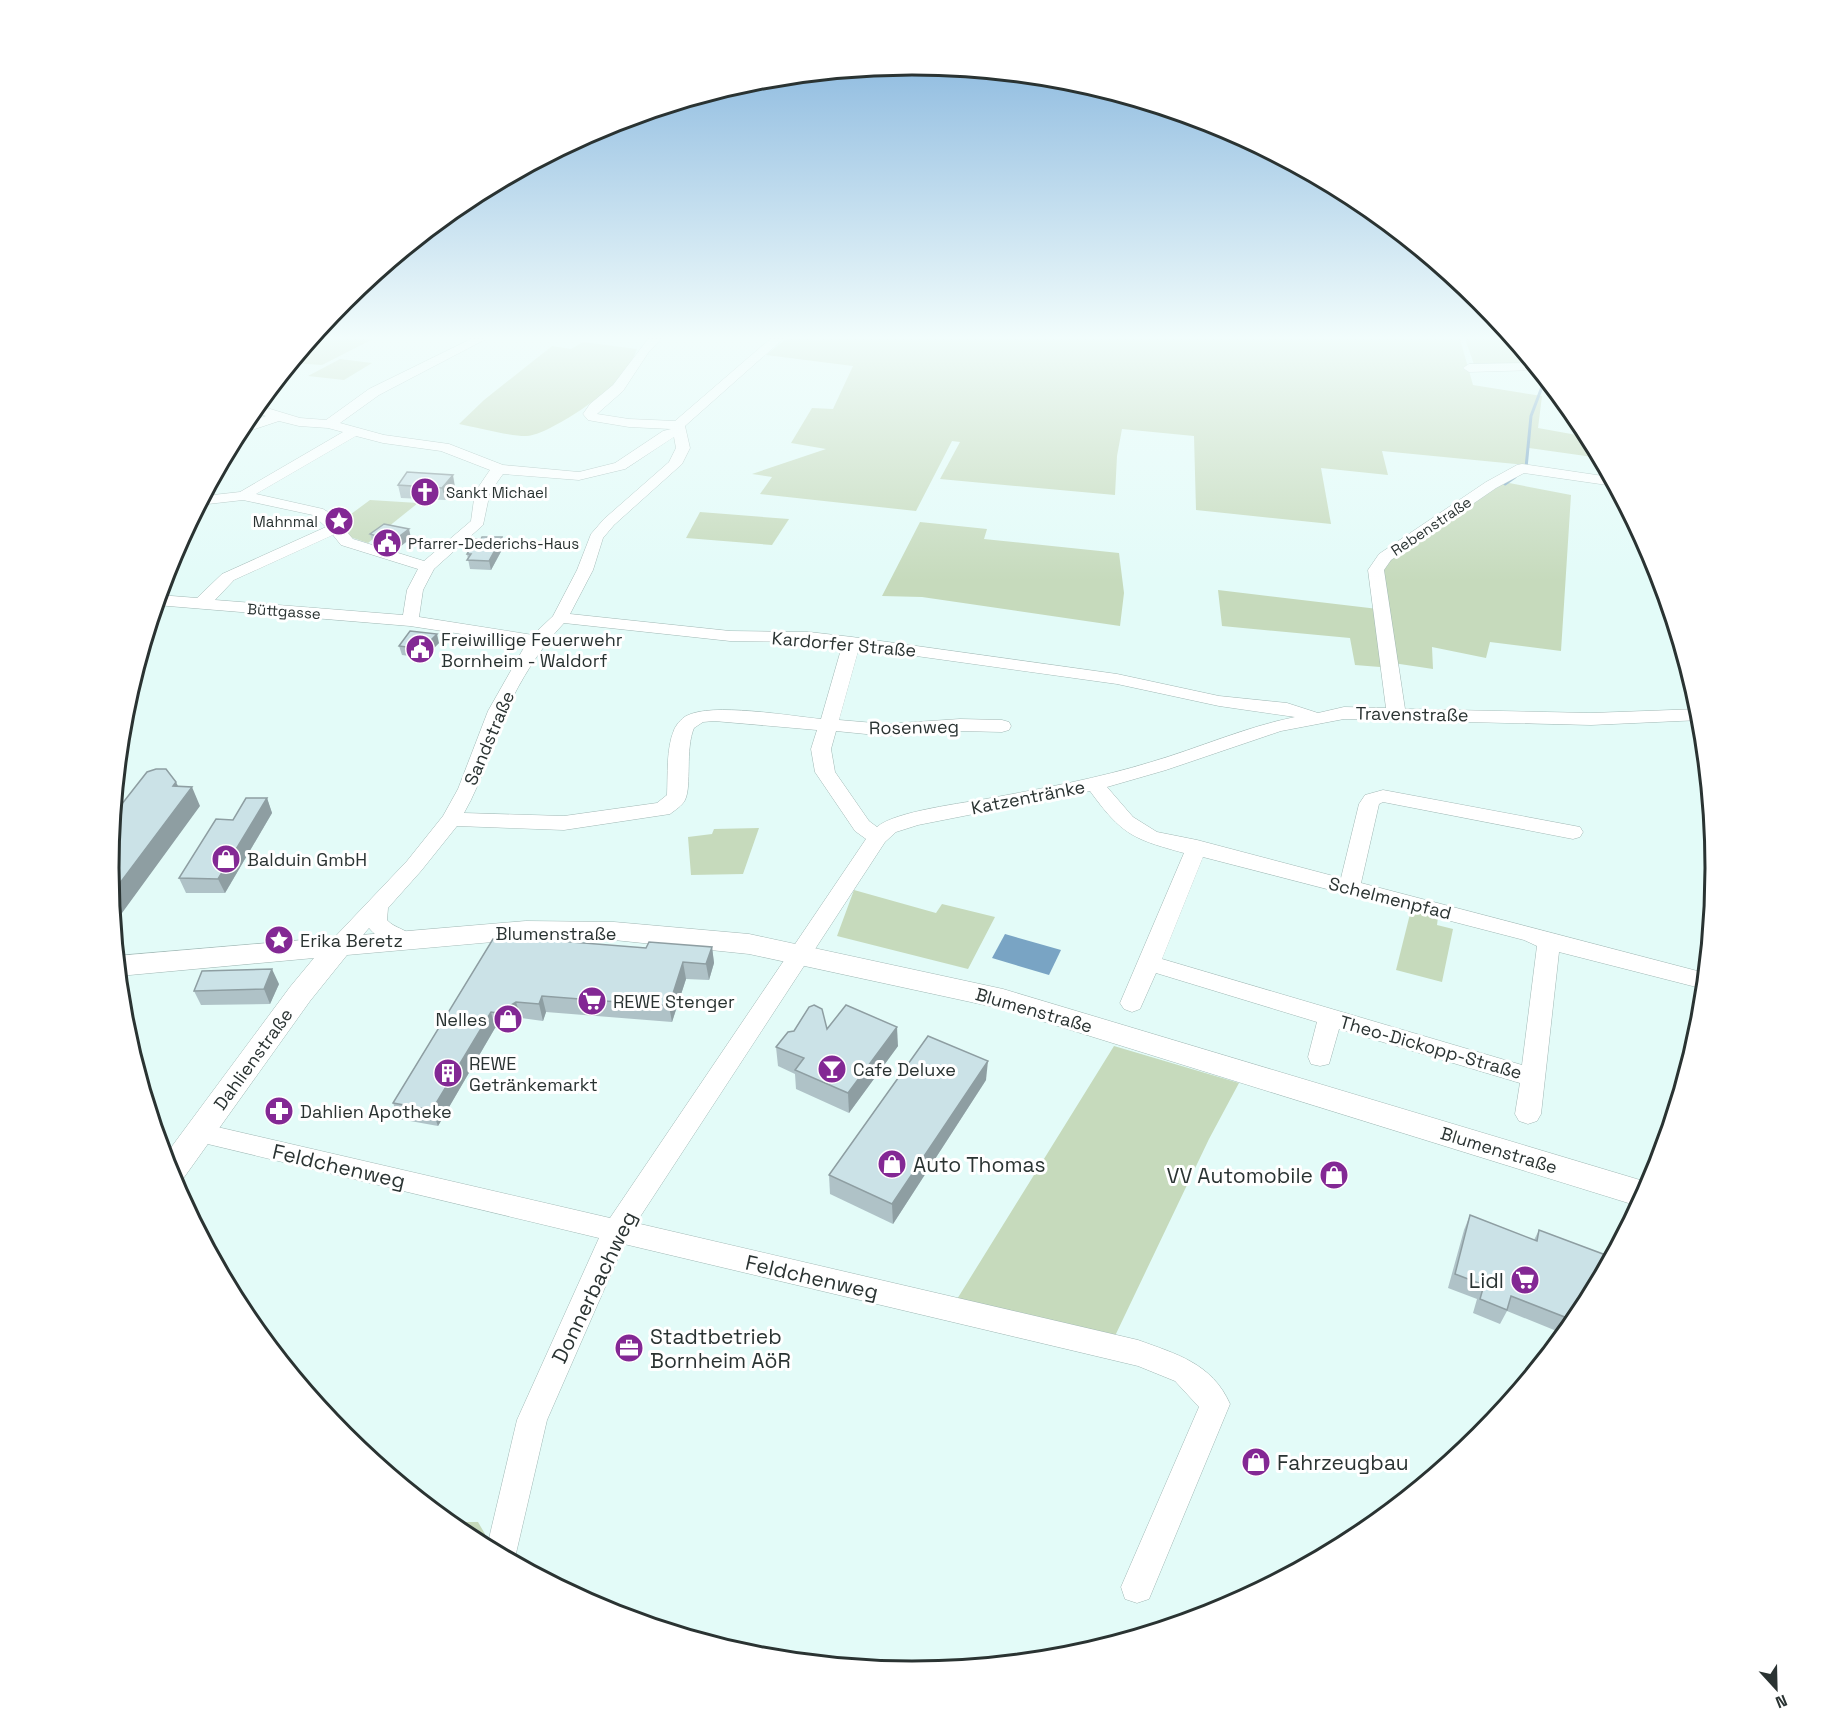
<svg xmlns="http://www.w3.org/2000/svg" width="1824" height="1736" font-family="'Space Grotesk',sans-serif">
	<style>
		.green { fill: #c6dabc }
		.water { fill: #79a4c4 }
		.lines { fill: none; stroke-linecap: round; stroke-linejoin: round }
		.stream { stroke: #79a4c4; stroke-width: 3 }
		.minor-casing { stroke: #a1b8b5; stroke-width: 1 }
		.major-casing { stroke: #a1b8b5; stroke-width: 1 }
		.minor { fill: #fff; fill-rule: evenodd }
		.major { fill: #fff; fill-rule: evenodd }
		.wall { fill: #afc2c7 }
		.shaded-wall { fill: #8e9ea2 }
		.building { fill: #cbe2e7; stroke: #8e9ea2; stroke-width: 1.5 }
		.labels { text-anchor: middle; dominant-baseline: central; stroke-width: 6; stroke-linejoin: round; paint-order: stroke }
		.far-poi-label { font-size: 15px; fill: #2a3332; stroke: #fff; text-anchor: start }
		.far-street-label { font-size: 15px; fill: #2a3332; stroke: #fff }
		.poi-label { font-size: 18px; fill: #2a3332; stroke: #fff; text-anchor: start }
		.street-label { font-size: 18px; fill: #2a3332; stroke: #fff }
		.near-poi-label { font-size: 21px; fill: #2a3332; stroke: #fff; text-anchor: start }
		.near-street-label { font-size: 21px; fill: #2a3332; stroke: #fff }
		.rim { fill: none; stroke: #2a3332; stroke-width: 3 }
	</style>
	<rect width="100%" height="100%" fill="#e3fbf8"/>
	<g class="green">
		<path d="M312,339H373L322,365L292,363Z"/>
		<path d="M786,339H815L811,341L822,339H1460L1473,385L1542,396L1538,428L1588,437L1600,458L1529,448L1527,465L1382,451L1388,475L1321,468L1331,524L1196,510L1194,436L1122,429L1117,456L1115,495L940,479L960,442L952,441L916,511L760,494L772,477L752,474L826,449L791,443L812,408L833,409L853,366L766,355Z"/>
		<path d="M1465,339H1512L1534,365L1475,367Z"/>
		<path d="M583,342L637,349C634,356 631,364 627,371C615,389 549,435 527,436C513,437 475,427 459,424L484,400L552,346L571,349Z"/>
		<path d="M340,359L372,363L344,380L308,376Z"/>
		<path d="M1504,482L1571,495L1561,651L1490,642L1486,658L1432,647L1433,669L1393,663L1380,667L1355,665L1350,638L1222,626L1218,590L1378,609L1381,570L1388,559Z"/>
		<path d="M370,500L418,503L368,543L350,537L343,520Z"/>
		<path d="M700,512L789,519L772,545L686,538Z"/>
		<path d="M920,522L987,529L984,539L1119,553L1124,593L1120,626L922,597L882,596Z"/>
		<path d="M759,828L743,874L691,875L688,837L712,834L714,829Z"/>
		<path d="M854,890L936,913L942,904L995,917L968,969L837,936Z"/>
		<path d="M1411,910L1438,917L1437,925L1453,929L1442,982L1396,970Z"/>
		<path d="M1114,1046L1239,1083L1209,1139L1114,1338L954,1304Z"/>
		<path d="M448,1522H478L485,1534V1546L465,1536Z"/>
	</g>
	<path class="water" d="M1005,934L1061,950L1049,975L992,958Z"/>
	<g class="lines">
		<g class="stream">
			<path d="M1526,468L1531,416L1545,379"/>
			<path d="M1505,484L1515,477"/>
		</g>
		<g class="minor-casing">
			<g id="minor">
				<path d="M471,339H486L379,395L340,423L384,435L449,444L503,465L579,472L615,463L663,431L671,429L629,427L593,421L588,420L583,414L590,404L613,385L648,339H661L648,353L623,391L597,414L629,419L675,421L770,339H783L685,426L690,448L682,464L614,525L603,538L593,570L570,614L730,631L809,632L852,637L1117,674L1219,696L1287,703L1318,713L1344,707L1386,708L1368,570L1379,554L1486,482L1517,465L1522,464L1610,477L1614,486L1524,473L1496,488L1391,560L1384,570L1405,709L1591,713L1699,709L1701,720L1591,725L1344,719L1281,731L1166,770L1107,787L1133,817L1157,832L1197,840L1341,878L1359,804L1365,795L1383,790L1580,827L1583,832L1580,837L1573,839L1383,802L1379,804L1361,883L1705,973L1704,989L1559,952L1541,1114L1537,1121L1528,1124L1519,1121L1515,1114L1520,1083L1339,1029L1329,1064L1320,1066L1311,1064L1308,1057L1317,1022L1156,973L1140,1009L1132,1012L1124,1009L1120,1003L1184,853C1133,839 1122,835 1090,791L918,825L896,832L885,842L636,1223L1138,1340C1176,1354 1212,1363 1230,1404L1149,1599L1137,1603L1125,1599L1121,1587L1199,1407L1175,1381L1138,1366L624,1244L547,1420L514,1562L487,1547L517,1420L599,1238L191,1140L187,1133L191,1126L200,1123L610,1218L866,839L855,831L815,772L811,749L817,730L714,721L703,722L694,728C685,749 692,786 685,800C682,806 675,810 670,814L564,830L457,826L421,871L388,908L387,920C395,929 409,929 415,940L412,946C397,950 379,940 369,928C358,940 350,957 332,952L329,946L332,940L407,861L443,816L458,789L488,711L526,644L410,626L156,605L159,595L197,598L222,574L326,527L313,515L243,500L199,505L204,496L240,492L343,432L328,428L299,426L279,421L237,435L242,425L266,416L252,412L257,405L300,418L326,420L369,389ZM356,436L383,443L441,451L490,470L475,492L471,521L424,561L353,539L331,514L323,509L256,494ZM674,437L676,448L669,462L604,519L591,534L577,570L553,616L533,635L419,617L423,590L434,569L483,525L490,492L503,474L579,480L625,469ZM333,535L341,545L418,569L407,590L403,615L215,600L234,580ZM564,623L730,641L809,642L842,646L821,719C789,716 712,702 686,716C681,719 676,725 674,730C666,749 668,775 667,795L657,803L564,816L464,813C483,780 491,745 506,711C521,679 540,648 564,623ZM859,648L1117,684L1219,706L1295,717C1245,727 1199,748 1151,762C1099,778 1045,788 991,798C965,803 895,811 877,827L869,821L835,772L831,749L836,731L886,736L960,731L1002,732L1009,730L1011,726L1009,722L1002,720L960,719L886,724L839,720ZM1203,857L1524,940L1537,946L1522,1065L1162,959Z"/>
				<path d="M1532,363L1538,370L1469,372L1463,368L1469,364Z"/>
			</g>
		</g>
		<g class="major-casing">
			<path id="major" d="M526,921L614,922L749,934L1003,989L1650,1183L1638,1206L1003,1009L749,954L614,940L526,939L347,955L310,1001L180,1183L175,1185L164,1157L290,987L314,958L119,976L117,956Z"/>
		</g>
		<use href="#minor" class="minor"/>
		<use href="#major" class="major"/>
	</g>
	<g class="wall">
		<path d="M398,485L455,487L445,500L401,498Z"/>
		<path d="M370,534L411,538L396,550L373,543Z"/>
		<path d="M504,546L491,570L470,569L467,554Z"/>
		<path d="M439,643L424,658L402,655L399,646Z"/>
		<path d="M267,798L272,813L225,893H186L179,878L233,820Z"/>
		<path d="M493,939L646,948L712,947L714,963L709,980L686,979L672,1022L546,1012L543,1021L521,1018L503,1029L495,1028L438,1126L399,1119L393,1103Z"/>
		<path d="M279,984L270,1004L201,1005L194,991Z"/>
		<path d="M827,1029L898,1046L849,1113L796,1089L795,1074L778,1066L776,1047Z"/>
		<path d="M986,1080L893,1224L830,1194L829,1175Z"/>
		<path d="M1470,1215L1534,1240L1539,1230L1580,1315L1564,1334L1507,1311L1500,1324L1473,1313L1477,1299L1448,1288L1464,1230Z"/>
	</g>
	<g class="shaded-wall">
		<path d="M453,475L455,487L445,500L442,488Z"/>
		<path d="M409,529L411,538L396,550L393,541Z"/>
		<path d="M502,537L504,546L491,570L489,561Z"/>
		<path d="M437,634L439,643L424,658L422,649Z"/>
		<path d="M176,782L184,798L192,787L200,806L114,924L111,895Z"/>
		<path d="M267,798L272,813L225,893L218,879Z"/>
		<path d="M712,947L714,963L709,980L706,964Z"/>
		<path d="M683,962L686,979L672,1022L669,1006Z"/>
		<path d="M272,969L279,984L270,1004L264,989Z"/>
		<path d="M120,987L125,996L122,1003Z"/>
		<path d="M542,996L546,1012L543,1021L539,1004Z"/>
		<path d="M516,1002L521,1018L503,1029L498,1013Z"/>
		<path d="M491,1012L495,1028L438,1126L432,1110Z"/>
		<path d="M897,1027L898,1046L849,1113L848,1093Z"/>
		<path d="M988,1061L986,1080L893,1224L892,1204Z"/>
	</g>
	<g class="building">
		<path d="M407,472L453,475L442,488L398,485Z"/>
		<path d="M384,524L409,529L393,541L370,534Z"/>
		<path d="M482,537H502L489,561L467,560L471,554H467L476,539H481Z"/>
		<path d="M410,631L437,634L422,649L399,646Z"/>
		<path d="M156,769H166L176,782L173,786L192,787L111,895L109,868L114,814L147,772Z"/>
		<path d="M246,798H267L218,879L179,878L216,819L233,820Z"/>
		<path d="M521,938L646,948L649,942L712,947L706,964L683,962L669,1006L542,996L539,1004L516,1002L498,1013L491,1012L432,1110L393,1103L493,939Z"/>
		<path d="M272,969L264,989L194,991L202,971Z"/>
		<path d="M814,1005L822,1009L827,1029L846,1005L897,1027L848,1093L795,1070L804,1058L776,1047L788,1032L794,1031L809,1007Z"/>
		<path d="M928,1036L988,1061L892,1204L829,1175Z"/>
		<path d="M1470,1215L1537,1241L1539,1230L1611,1257L1580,1315L1575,1321L1511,1296L1507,1310L1480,1299L1484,1285L1455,1274Z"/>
	</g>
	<linearGradient id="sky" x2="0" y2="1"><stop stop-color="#7baeda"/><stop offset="0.58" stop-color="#f2fdfc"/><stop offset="1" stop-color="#f2fdfc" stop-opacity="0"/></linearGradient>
	<rect width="1824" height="582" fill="url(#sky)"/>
	<defs>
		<g id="church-disc" transform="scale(1.5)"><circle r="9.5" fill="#832894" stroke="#fff"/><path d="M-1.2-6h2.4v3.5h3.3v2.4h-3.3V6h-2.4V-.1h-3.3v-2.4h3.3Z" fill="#fff"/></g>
		<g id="sight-disc" transform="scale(1.5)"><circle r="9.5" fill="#832894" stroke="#fff"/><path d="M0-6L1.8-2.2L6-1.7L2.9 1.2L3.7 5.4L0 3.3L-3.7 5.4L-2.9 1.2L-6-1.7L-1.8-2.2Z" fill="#fff"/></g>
		<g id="civic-disc" transform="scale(1.5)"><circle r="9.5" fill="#832894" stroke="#fff"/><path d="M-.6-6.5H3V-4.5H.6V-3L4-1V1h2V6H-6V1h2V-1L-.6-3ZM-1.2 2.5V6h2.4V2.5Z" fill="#fff"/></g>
		<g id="shop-disc" transform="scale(1.5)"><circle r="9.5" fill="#832894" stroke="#fff"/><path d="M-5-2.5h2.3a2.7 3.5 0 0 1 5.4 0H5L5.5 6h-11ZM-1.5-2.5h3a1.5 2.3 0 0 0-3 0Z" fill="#fff"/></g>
		<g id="supermarket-disc" transform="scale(1.5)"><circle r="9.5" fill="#832894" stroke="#fff"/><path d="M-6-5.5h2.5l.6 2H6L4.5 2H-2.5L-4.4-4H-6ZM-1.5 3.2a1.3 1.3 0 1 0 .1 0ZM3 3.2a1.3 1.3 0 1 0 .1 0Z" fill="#fff"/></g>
		<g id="bar-disc" transform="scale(1.5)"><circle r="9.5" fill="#832894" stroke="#fff"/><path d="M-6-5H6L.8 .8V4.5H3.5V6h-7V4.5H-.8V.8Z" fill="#fff"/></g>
		<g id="building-disc" transform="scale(1.5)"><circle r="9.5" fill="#832894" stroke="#fff"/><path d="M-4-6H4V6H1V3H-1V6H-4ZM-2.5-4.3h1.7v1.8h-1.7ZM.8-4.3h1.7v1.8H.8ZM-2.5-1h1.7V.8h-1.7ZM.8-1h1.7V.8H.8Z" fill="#fff"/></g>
		<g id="pharmacy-disc" transform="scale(1.5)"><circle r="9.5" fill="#832894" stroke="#fff"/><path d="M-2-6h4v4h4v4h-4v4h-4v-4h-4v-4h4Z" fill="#fff"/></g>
		<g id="office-disc" transform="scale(1.5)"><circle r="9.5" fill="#832894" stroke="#fff"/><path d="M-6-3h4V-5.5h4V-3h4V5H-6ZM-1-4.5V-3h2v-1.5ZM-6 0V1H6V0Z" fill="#fff"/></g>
	</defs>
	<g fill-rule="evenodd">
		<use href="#church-disc" x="425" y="492"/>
		<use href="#sight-disc" x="339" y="521"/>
		<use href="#civic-disc" x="387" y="543"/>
		<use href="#civic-disc" x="420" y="649"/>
		<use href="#shop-disc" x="226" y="859"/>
		<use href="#sight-disc" x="279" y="940"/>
		<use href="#supermarket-disc" x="592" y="1001"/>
		<use href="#shop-disc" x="508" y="1019"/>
		<use href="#bar-disc" x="832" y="1069"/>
		<use href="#building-disc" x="448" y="1073"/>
		<use href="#pharmacy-disc" x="279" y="1111"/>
		<use href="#shop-disc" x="892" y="1164"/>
		<use href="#shop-disc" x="1334" y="1175"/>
		<use href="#supermarket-disc" x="1525" y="1280"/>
		<use href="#office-disc" x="629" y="1348"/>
		<use href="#shop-disc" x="1256" y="1462"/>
	</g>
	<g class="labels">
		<g class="far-poi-label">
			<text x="446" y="492">Sankt Michael</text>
			<text x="318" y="521" text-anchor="end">Mahnmal</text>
			<text x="408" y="543">Pfarrer-Dederichs-Haus</text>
		</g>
		<g class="far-street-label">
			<text transform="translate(1431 526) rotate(-34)">Rebenstraße</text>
			<text transform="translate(284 611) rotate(4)">Büttgasse</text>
		</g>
		<g class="poi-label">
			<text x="441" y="639">Freiwillige Feuerwehr<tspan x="441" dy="21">Bornheim - Waldorf</tspan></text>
			<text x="247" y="859">Balduin GmbH</text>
			<text x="300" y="940">Erika Beretz</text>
			<text x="613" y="1001">REWE Stenger</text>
			<text x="487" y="1019" text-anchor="end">Nelles</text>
			<text x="469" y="1063">REWE<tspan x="469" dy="21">Getränkemarkt</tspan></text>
			<text x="853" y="1069">Cafe Deluxe</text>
			<text x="300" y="1111">Dahlien Apotheke</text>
		</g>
		<g class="street-label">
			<text transform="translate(844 644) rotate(5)">Kardorfer Straße</text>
			<text transform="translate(1412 714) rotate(1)">Travenstraße</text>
			<text transform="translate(914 727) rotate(-1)">Rosenweg</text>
			<text transform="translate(489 738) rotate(-67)">Sandstraße</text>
			<text transform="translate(1028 797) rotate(-11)">Katzentränke</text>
			<text transform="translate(1390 898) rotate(14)">Schelmenpfad</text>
			<text x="556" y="933">Blumenstraße</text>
			<text transform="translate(1034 1010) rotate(16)">Blumenstraße</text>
			<text transform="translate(1431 1047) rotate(16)">Theo-Dickopp-Straße</text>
			<text transform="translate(253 1059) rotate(-54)">Dahlienstraße</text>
			<text transform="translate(1499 1150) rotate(17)">Blumenstraße</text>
		</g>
		<g class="near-poi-label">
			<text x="913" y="1164">Auto Thomas</text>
			<text x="1313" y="1175" text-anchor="end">VV Automobile</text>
			<text x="1504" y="1280" text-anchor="end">Lidl</text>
			<text x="650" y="1336">Stadtbetrieb<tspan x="650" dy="24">Bornheim AöR</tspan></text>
			<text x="1277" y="1462">Fahrzeugbau</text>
		</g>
		<g class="near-street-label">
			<text transform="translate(339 1166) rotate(13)">Feldchenweg</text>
			<text transform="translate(812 1277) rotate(13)">Feldchenweg</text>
			<text transform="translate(594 1287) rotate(-64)">Donnerbachweg</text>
		</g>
	</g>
	<path d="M0 0H1824V1736H0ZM119 868a793 793 0 1 1 1586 0a793 793 0 1 1-1586 0Z" fill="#fff" fill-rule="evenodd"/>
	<path class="rim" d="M119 868a793 793 0 1 1 1586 0a793 793 0 1 1-1586 0Z"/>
	<g transform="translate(1776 1688) rotate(158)" stroke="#ffffff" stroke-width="4.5" paint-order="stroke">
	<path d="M0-4.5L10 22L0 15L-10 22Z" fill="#2a3332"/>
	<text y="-9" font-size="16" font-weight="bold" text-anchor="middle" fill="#2a3332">N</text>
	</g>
</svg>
